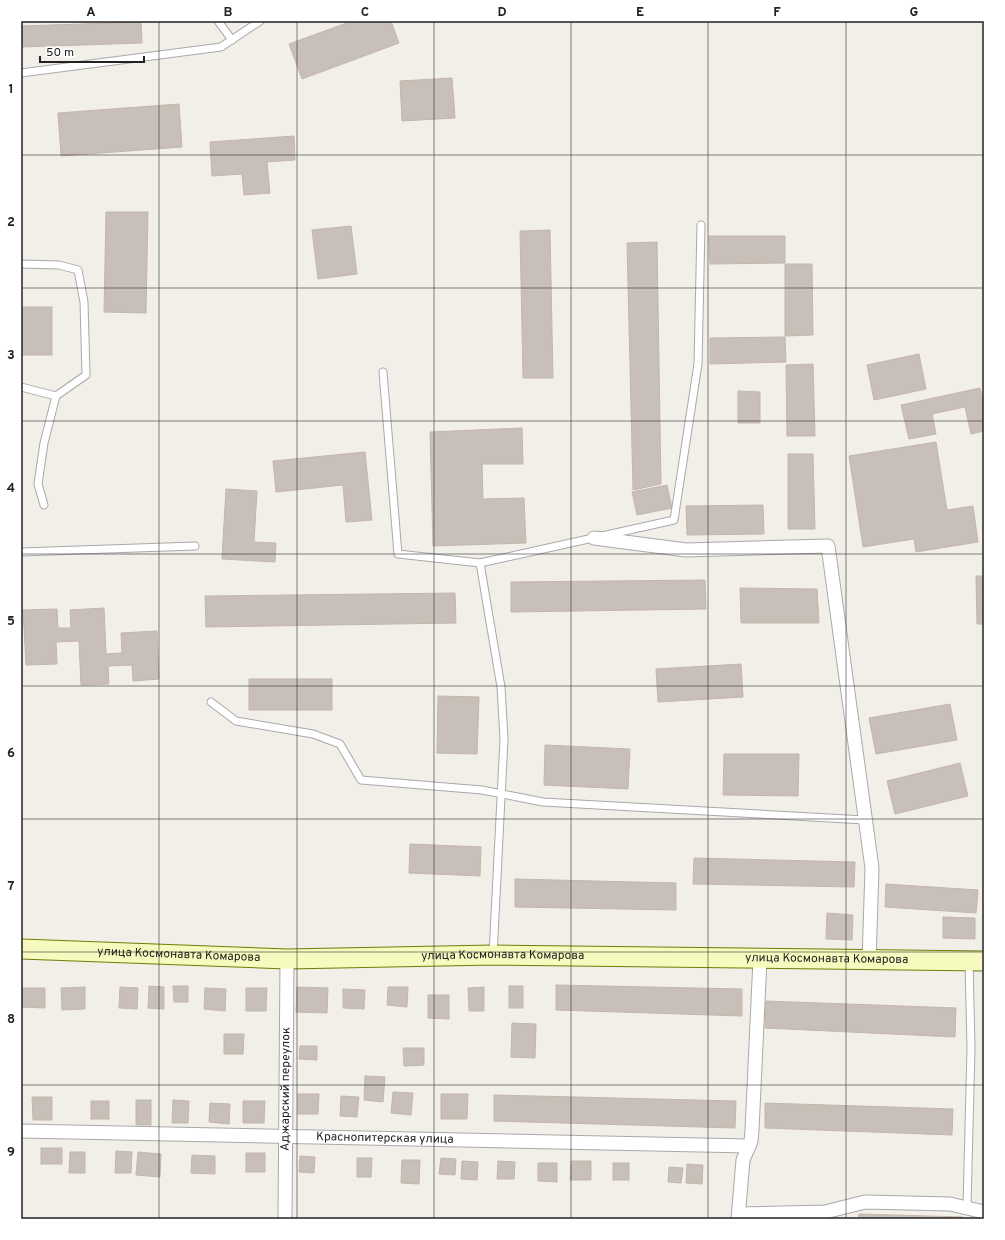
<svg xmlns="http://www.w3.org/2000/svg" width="1005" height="1240" font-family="Overpass,sans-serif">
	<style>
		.building { fill: #c7bfb8; stroke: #c4b6ab }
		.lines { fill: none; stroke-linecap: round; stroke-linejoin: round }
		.service-casing { stroke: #a9a9a9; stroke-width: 9 }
		.minor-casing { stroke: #a9a9a9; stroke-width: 15 }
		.secondary-casing { stroke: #707d05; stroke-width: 21 }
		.service { stroke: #fff; stroke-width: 7 }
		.minor { stroke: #fff; stroke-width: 13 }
		.secondary { stroke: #f7fabf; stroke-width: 19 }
		.grid { fill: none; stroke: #222; stroke-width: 1; stroke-opacity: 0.55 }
		.labels { text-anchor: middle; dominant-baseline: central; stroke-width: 3; stroke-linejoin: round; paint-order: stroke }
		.street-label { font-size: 12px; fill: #222; stroke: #fff }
		.neatline { fill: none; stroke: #222; stroke-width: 1.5 }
		.grid-label { font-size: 13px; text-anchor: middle; font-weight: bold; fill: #222 }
	</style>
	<rect width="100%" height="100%" fill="#f2efe9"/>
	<g class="building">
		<path d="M352,21H391L399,43L302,79L289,44Z"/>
		<path d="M141,22L142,43L21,47V26Z"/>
		<path d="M452,78L455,118L402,121L400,81Z"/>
		<path d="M179,104L182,147L61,156L58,113Z"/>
		<path d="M294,136L295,160L267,162L270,193L244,195L242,174L212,176L210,142Z"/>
		<path d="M106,212H148L146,313L104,312Z"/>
		<path d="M351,226L357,274L318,279L312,230Z"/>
		<path d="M550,230L553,378H523L520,231Z"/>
		<path d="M709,236H785V263L710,264Z"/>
		<path d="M657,242L661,484L633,490L627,243Z"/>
		<path d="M785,264H812L813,335L785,336Z"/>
		<rect x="21" y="307" width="31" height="48"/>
		<path d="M785,337L786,362L710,364V338Z"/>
		<path d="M919,354L926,389L874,400L867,365Z"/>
		<path d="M813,364L815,436H787L786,365Z"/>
		<path d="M980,388L984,405V431L971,434L965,407L932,414L936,434L909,439L901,405Z"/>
		<path d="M738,391L760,392V423H738Z"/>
		<path d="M522,428L523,464H482L483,499L524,498L526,543L433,546L430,432Z"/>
		<path d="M936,442L947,510L973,506L978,542L916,552L914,539L863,547L849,456Z"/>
		<path d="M365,452L372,520L346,522L343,485L276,492L273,461Z"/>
		<path d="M788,454H813L815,529H788Z"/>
		<path d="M667,485L672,508L637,515L632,492Z"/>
		<path d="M226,489L257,491L254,542L276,543L275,562L222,559Z"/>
		<path d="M763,505L764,534L687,535L686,506Z"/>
		<path d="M976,576H984V624H977Z"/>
		<path d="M705,580L706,609L511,612V582Z"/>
		<path d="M740,588L817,589L819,623H741Z"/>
		<path d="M455,593L456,623L206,627L205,596Z"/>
		<path d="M104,608L106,654L122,653L121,633L157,631L159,679L133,681L132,665L108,666L109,684L81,685L79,641L56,642L57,664L26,665L23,610L57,609L58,628H71L70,610Z"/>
		<path d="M741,664L743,697L658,702L656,669Z"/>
		<rect x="249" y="679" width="83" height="31"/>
		<path d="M438,696L479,697L477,754L437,753Z"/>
		<path d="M950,704L957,740L876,754L869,718Z"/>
		<path d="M545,745L630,749L628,789L544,785Z"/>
		<path d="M724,754H799L798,796L723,795Z"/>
		<path d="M960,763L968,796L895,814L887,781Z"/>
		<path d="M410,844L481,847L480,876L409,873Z"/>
		<path d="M694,858L855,862L854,887L693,884Z"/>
		<path d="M515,879L676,883V910L515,907Z"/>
		<path d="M886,884L978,890L976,913L885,907Z"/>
		<path d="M827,913L853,915L852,940L826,939Z"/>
		<path d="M943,917L975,918V939L943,938Z"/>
		<path d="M556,985L742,989V1016L556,1010Z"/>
		<path d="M149,986L164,987V1009L148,1008Z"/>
		<path d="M173,986H188V1002H174Z"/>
		<rect x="509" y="986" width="14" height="22"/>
		<path d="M85,987V1009L62,1010L61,988Z"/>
		<path d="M120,987L138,988L137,1009L119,1008Z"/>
		<path d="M297,987L328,988L327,1013L296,1012Z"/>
		<path d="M388,987H408L407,1007L387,1005Z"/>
		<path d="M484,987V1011H469L468,988Z"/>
		<path d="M21,988H45V1008L21,1007Z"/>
		<path d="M205,988L226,989L225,1011L204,1009Z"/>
		<path d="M246,988H267L266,1011H246Z"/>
		<path d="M343,989L365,990L364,1009L343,1008Z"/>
		<path d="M428,995H449V1019L428,1018Z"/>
		<path d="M766,1001L956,1008L955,1037L765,1028Z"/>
		<path d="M512,1023L536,1024L535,1058L511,1057Z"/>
		<path d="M224,1034H244L243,1054H224Z"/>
		<path d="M300,1046H317V1060L299,1059Z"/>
		<path d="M403,1048H424V1065L404,1066Z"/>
		<path d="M365,1076L385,1077L383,1102L364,1100Z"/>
		<path d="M393,1092L413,1093L411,1115L391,1113Z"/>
		<path d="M298,1094H319L318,1114H298Z"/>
		<path d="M441,1094H468L467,1119H441Z"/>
		<path d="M494,1095L736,1101L735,1128L494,1121Z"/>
		<path d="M341,1096L359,1097L357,1117L340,1116Z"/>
		<path d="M32,1097H52V1120H33Z"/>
		<rect x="136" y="1100" width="15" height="25"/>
		<path d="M173,1100L189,1101L188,1123H172Z"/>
		<rect x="91" y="1101" width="18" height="18"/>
		<path d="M243,1101H265L264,1123H243Z"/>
		<path d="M210,1103L230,1104L229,1124L209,1122Z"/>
		<path d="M765,1103L953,1109L952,1135L765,1128Z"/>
		<rect x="41" y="1148" width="21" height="16"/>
		<path d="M116,1151L132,1152L131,1173H115Z"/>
		<path d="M70,1152H85V1173H69Z"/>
		<path d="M138,1152L161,1154L160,1177L136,1175Z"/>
		<rect x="246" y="1153" width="19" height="19"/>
		<path d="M192,1155L215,1156V1174L191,1173Z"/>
		<path d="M300,1156L315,1157L314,1173L299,1172Z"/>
		<path d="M357,1158H372L371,1177H357Z"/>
		<path d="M441,1158L456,1159L455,1175L439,1174Z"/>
		<path d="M402,1160H420L419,1184L401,1183Z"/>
		<path d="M462,1161L478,1162L477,1180L461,1179Z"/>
		<path d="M498,1161L515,1162L514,1179H497Z"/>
		<path d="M571,1161H591V1180H570Z"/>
		<path d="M538,1163H557V1182L538,1181Z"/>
		<rect x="613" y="1163" width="16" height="17"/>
		<path d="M687,1164L703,1165L702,1184L686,1183Z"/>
		<path d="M669,1167L683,1168L681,1183L668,1182Z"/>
		<path d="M859,1214L963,1217V1219H858Z"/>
	</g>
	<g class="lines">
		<g class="service-casing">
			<g id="service">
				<path d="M218,21L232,40"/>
				<path d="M21,73L221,47L260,21"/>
				<path d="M21,264L59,265L78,270L84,302L86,375L56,396"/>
				<path d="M383,372L398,554L480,563"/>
				<path d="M21,387L56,396L44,443L38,484L44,505"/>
				<path d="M21,552L195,546"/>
				<path d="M211,702L236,721L313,734L340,744L361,780L482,790L543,802L865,820"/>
				<path d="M493,955L504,739L501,687L480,563L674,520L698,364L701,225"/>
				<path d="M967,1207L971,1048L969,961"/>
			</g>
		</g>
		<g class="minor-casing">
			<g id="minor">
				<path d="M594,538L686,550L828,546L872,868L869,961"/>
				<path id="s1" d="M21,1131L749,1146"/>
				<path d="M739,1214L825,1212L865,1202L950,1204L984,1212"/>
				<path id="s2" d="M285,1219L287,959"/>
				<path d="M738,1219L743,1160L751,1141L752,1130L760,959"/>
			</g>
		</g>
		<g class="secondary-casing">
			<g id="secondary">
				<path id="s3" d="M21,949L287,959L493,955L984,961"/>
			</g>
		</g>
		<use href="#service" class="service"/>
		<use href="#minor" class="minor"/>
		<use href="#secondary" class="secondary"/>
	</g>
	<path class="grid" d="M159,21V1219M297,21V1219M434,21V1219M571,21V1219M708,21V1219M846,21V1219M21,155H984M21,288H984M21,421H984M21,554H984M21,686H984M21,819H984M21,952H984M21,1085H984"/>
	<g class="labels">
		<g class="street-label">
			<text stroke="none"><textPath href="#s3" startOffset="158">улица Космонавта Комарова</textPath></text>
			<text stroke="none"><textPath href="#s3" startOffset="482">улица Космонавта Комарова</textPath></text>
			<text stroke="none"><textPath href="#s3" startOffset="806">улица Космонавта Комарова</textPath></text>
			<text stroke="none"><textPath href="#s2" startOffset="130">Аджарский переулок</textPath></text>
			<text stroke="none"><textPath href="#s1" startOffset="364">Краснопитерская улица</textPath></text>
		</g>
	</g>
	<rect width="1005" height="1240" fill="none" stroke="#ffffff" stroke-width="44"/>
	<path d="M40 56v6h104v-6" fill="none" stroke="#222222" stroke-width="2"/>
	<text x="46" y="56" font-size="12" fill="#222222" stroke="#ffffff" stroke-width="3" paint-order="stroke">50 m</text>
	<rect x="22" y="22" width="961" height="1196" class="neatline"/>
	<g class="grid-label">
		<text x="91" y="16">A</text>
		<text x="228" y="16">B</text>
		<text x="365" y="16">C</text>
		<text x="502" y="16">D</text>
		<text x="640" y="16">E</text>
		<text x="777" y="16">F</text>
		<text x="914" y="16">G</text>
		<text x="11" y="93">1</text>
		<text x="11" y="226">2</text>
		<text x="11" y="359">3</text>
		<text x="11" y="492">4</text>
		<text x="11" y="625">5</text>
		<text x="11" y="757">6</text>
		<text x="11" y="890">7</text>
		<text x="11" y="1023">8</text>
		<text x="11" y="1156">9</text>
	</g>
</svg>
